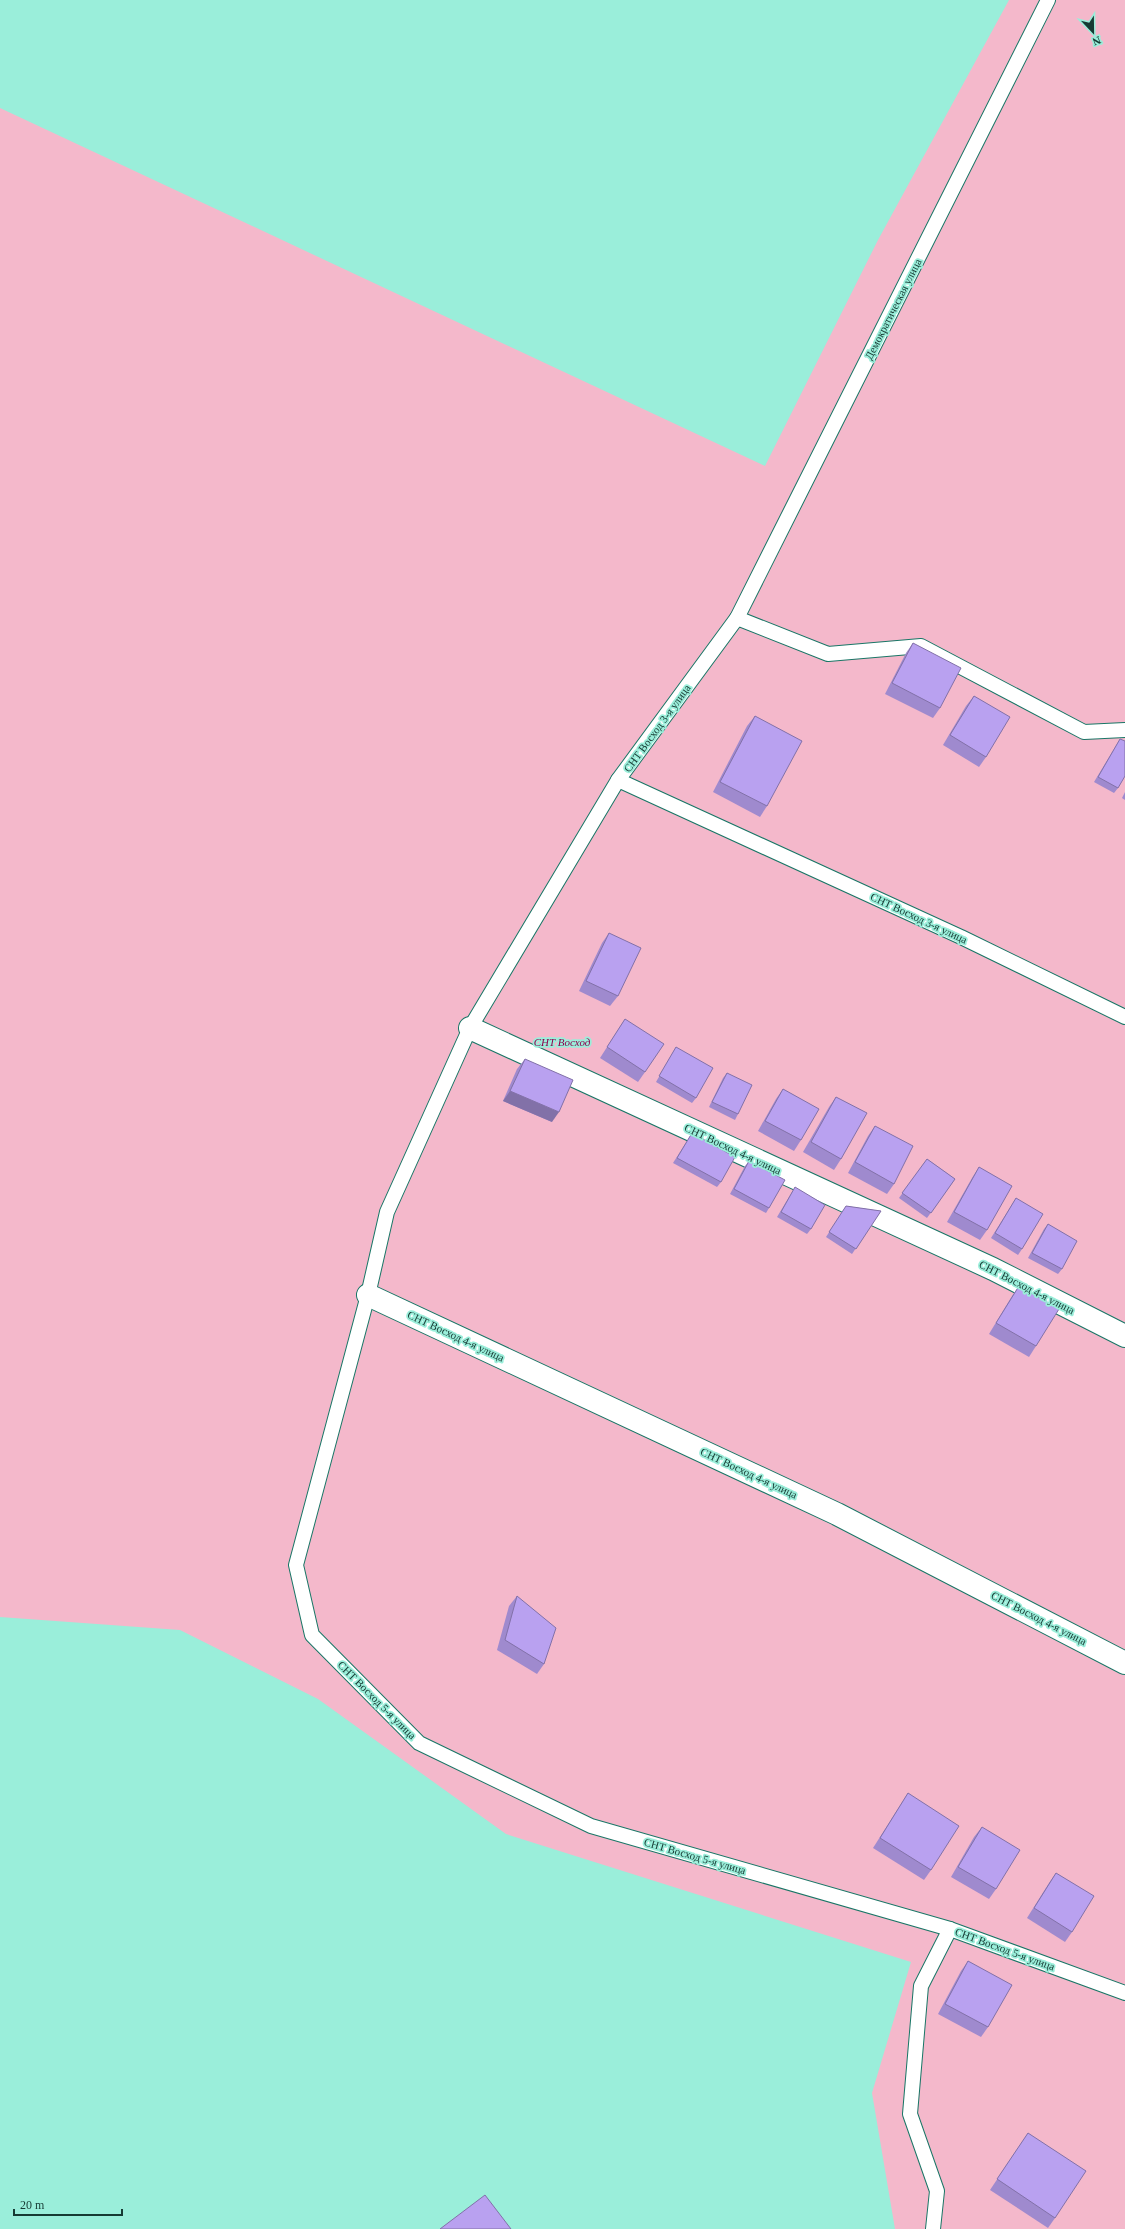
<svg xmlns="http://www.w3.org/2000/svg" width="1125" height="2229" font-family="'Times New Roman',serif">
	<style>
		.green { fill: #f4b8cb }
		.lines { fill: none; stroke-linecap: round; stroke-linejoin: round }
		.service-casing { stroke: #197666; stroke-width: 16 }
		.minor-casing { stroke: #197666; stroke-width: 24 }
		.service { stroke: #fff; stroke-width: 14 }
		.minor { stroke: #fff; stroke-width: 22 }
		.wall { fill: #9f8ace }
		.shaded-wall { fill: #8271a8 }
		.building { fill: #b9a1f0; stroke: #8271a8 }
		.labels { text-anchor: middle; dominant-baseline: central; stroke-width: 3.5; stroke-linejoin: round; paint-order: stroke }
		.street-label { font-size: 11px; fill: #163a33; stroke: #9aeeda }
		.park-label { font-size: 11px; font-style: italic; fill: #8e004d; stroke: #9aeeda }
	</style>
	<rect width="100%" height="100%" fill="#9aeeda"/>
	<path class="green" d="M1009,0H1125V2229H895L872,2093L911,1962L506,1834L318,1699L180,1630L0,1617V108L765,466L878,240Z"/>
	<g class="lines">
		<g class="service-casing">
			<g id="service">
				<path d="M737,618L1048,0"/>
				<path d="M1125,730L1084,732L921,646L828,654L737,618L618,780L470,1028L387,1212L368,1295L296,1565L312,1635L419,1743L591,1826L950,1929L1125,1993"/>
				<path d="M618,780L961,937L1125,1017"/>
				<path d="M933,2229L937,2191L910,2114L921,1986L950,1929"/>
			</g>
		</g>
		<g class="minor-casing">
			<g id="minor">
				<path d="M470,1028L993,1269L1125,1336"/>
				<path d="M368,1295L837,1514L1125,1663"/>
			</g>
		</g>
		<use href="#service" class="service"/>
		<use href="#minor" class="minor"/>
	</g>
	<g class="wall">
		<path d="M913,643L940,708L933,718L885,694L906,653Z"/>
		<path d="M974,696L986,757L979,767L943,745L966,706Z"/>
		<path d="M755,716L767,806L760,817L713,792L747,726Z"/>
		<path d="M1120,739L1118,788L1114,793L1094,782Z"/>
		<path d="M1125,792V800L1122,798Z"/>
		<path d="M609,933L618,996L610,1006L579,991L602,943Z"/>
		<path d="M625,1019L645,1072L638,1082L600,1058Z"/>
		<path d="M676,1047L696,1098L692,1103L656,1082Z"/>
		<path d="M525,1059L552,1122L503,1101L517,1069Z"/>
		<path d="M727,1073L738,1114L735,1120L709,1107L723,1078Z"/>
		<path d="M783,1089L801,1140L794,1151L758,1131L776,1099Z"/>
		<path d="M836,1097L841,1159L834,1170L803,1152L829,1107Z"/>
		<path d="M875,1126L894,1184L887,1194L848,1173L868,1136Z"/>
		<path d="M692,1133L721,1182L717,1187L673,1163Z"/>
		<path d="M927,1159L955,1179L927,1218L899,1198Z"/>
		<path d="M749,1161L769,1208L766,1213L730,1194L745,1166Z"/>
		<path d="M979,1167L987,1230L980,1240L947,1222L972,1178Z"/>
		<path d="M795,1187L811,1229L807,1234L777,1217Z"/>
		<path d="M1016,1198L1022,1249L1018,1255L991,1238Z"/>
		<path d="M846,1206L881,1211L852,1254L826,1237Z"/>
		<path d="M1048,1224L1062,1269L1058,1274L1028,1258L1044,1229Z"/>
		<path d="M1019,1286L1036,1346L1029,1357L989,1334L1012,1296Z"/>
		<path d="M517,1596L544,1664L537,1674L497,1650L509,1606Z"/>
		<path d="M908,1793L931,1870L924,1880L873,1848Z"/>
		<path d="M982,1827L996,1889L989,1899L951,1877L974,1837Z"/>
		<path d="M1056,1873L1072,1932L1065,1942L1027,1918L1049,1883Z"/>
		<path d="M968,1961L988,2027L981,2037L938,2014L961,1971Z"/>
		<path d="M1028,2133L1055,2218L1048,2228L990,2190Z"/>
	</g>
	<path class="shaded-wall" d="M510,1091L559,1112L552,1122L503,1101Z"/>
	<g class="building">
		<path d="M913,643L961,668L940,708L892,683Z"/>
		<path d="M974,696L1010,717L986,757L950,735Z"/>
		<path d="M755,716L802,741L767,806L720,782Z"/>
		<path d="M1120,739L1125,741V776L1118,788L1098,777Z"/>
		<path d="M609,933L641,948L618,996L586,981Z"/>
		<path d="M625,1019L664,1044L645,1072L607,1047Z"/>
		<path d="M676,1047L713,1068L696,1098L659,1076Z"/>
		<path d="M525,1059L573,1080L559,1112L510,1091Z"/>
		<path d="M727,1073L752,1085L738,1114L712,1102Z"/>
		<path d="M783,1089L819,1109L801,1140L765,1121Z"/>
		<path d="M836,1097L867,1113L841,1159L811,1142Z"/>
		<path d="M875,1126L913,1146L894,1184L855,1162Z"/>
		<path d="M692,1133L735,1157L721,1182L677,1158Z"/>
		<path d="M927,1159L955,1179L931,1213L902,1193Z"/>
		<path d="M749,1161L785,1180L769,1208L734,1189Z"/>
		<path d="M979,1167L1012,1186L987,1230L954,1212Z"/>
		<path d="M795,1187L825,1205L811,1229L781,1212Z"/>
		<path d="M1016,1198L1043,1214L1022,1249L995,1233Z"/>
		<path d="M846,1206L881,1211L856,1249L829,1232Z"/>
		<path d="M1048,1224L1077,1241L1062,1269L1032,1253Z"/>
		<path d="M1019,1286L1059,1309L1036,1346L996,1323Z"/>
		<path d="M517,1596L556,1628L544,1664L505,1640Z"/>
		<path d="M908,1793L959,1826L931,1870L880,1838Z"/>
		<path d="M982,1827L1020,1850L996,1889L958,1867Z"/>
		<path d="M1056,1873L1094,1896L1072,1932L1034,1908Z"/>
		<path d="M968,1961L1012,1985L988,2027L945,2004Z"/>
		<path d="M1028,2133L1086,2171L1055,2218L997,2179Z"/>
		<path d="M485,2195L511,2229H440Z"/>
	</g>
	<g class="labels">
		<g class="street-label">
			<text transform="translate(893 309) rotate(-63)">Демократическая улица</text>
			<text transform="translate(657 728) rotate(-54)">СНТ Восход 3-я улица</text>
			<text transform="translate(919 918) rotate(25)">СНТ Восход 3-я улица</text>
			<text transform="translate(733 1149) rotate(25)">СНТ Восход 4-я улица</text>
			<text transform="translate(1027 1287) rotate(27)">СНТ Восход 4-я улица</text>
			<text transform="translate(456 1336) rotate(25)">СНТ Восход 4-я улица</text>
			<text transform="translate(749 1473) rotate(25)">СНТ Восход 4-я улица</text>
			<text transform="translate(1039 1618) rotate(27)">СНТ Восход 4-я улица</text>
			<text transform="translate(377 1700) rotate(45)">СНТ Восход 5-я улица</text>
			<text transform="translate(695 1856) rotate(16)">СНТ Восход 5-я улица</text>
			<text transform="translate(1005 1949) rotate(20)">СНТ Восход 5-я улица</text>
		</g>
		<g class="park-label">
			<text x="562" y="1042">СНТ Восход</text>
		</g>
	</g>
	<g transform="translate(1093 32) rotate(158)" stroke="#9aeeda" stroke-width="3" paint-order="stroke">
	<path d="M0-3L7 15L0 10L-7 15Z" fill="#163a33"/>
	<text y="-6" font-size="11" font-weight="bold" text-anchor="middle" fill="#163a33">N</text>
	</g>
	<path d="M14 2209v6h108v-6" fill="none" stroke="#163a33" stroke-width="2"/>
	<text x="20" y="2209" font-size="12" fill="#163a33" stroke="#9aeeda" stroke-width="3" paint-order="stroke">20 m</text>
</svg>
